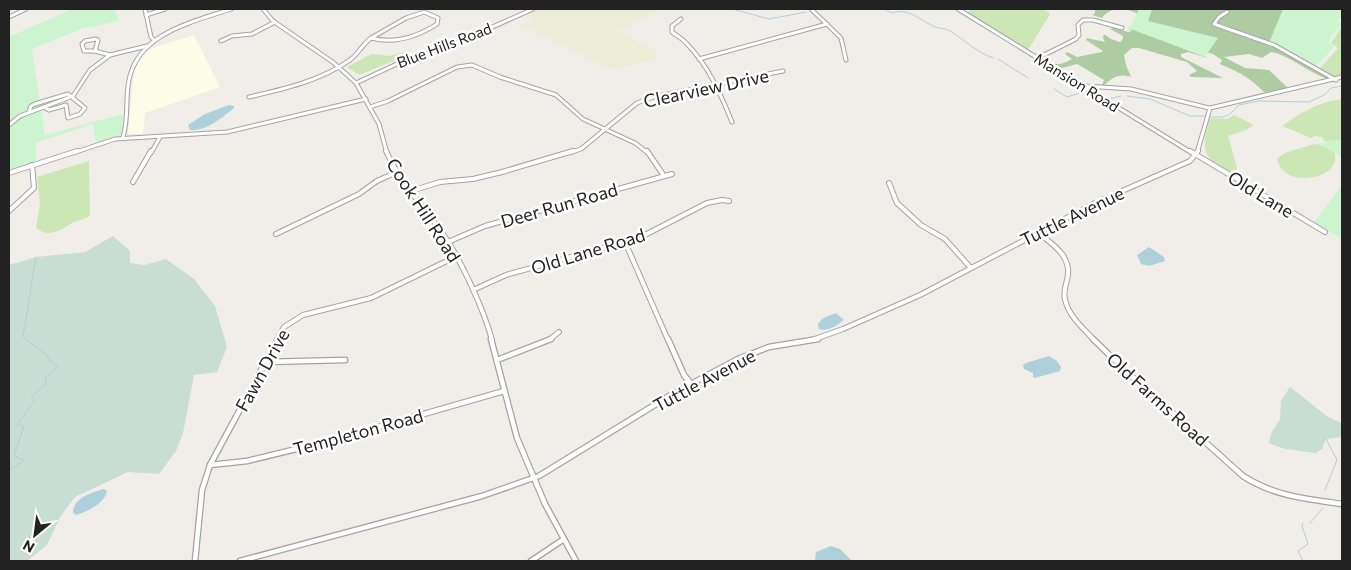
<svg xmlns="http://www.w3.org/2000/svg" width="1351" height="570" font-family="Commissioner,sans-serif">
	<style>
		.education { fill: #fcfde7 }
		.farmland { fill: #ecedd7 }
		.grass { fill: #cce6b5 }
		.forest { fill: #aecca2 }
		.wetland { fill: #c8ddd4 }
		.park { fill: #ccf5cf }
		.water { fill: #aed0da }
		.lines { fill: none; stroke-linecap: round; stroke-linejoin: round }
		.stream { stroke: #aed0da; stroke-width: 1 }
		.minor-far2-casing { stroke: #a3a3a3; stroke-width: 5 }
		.minor-far1-casing { stroke: #a3a3a3; stroke-width: 6 }
		.minor-casing { stroke: #a3a3a3; stroke-width: 7 }
		.minor-far2 { stroke: #fff; stroke-width: 3 }
		.minor-far1 { stroke: #fff; stroke-width: 4 }
		.minor { stroke: #fff; stroke-width: 4.5 }
		.labels { text-anchor: middle; dominant-baseline: central; stroke-width: 5; stroke-linejoin: round; paint-order: stroke }
		.far-street-label { font-size: 15px; fill: #222; stroke: #fff }
		.street-label { font-size: 18px; fill: #222; stroke: #fff }
	</style>
	<rect width="100%" height="100%" fill="#f1eee9"/>
	<path class="education" d="M194,35L220,87L145,113L143,134H128L134,71L136,66L147,50Z"/>
	<path class="farmland" d="M535,9H659L619,31L655,50L658,55L654,60L613,69L600,64L521,25L533,19L525,13Z"/>
	<g class="grass">
		<path d="M971,9H1044L1050,14L1028,50L967,13Z"/>
		<path d="M1342,26V76L1336,78L1320,68L1338,48L1331,43Z"/>
		<path d="M404,52L410,54L359,75L347,67L372,54L390,56Z"/>
		<path d="M1342,99V146L1326,143L1322,137L1315,136L1311,138L1282,126C1300,113 1320,101 1342,99Z"/>
		<path d="M1234,115L1254,125L1246,130L1228,136L1237,168L1235,172C1227,172 1223,169 1217,165C1199,153 1205,135 1210,118L1227,119Z"/>
		<path d="M1313,144L1322,145L1334,151C1345,179 1283,191 1277,159C1285,150 1302,149 1313,144Z"/>
		<path d="M89,161L90,216C85,219 79,220 74,222C62,229 49,239 36,228L40,203L37,177Z"/>
	</g>
	<path class="forest" d="M1095,9H1287L1283,47L1332,79C1316,79 1291,55 1271,52L1262,58L1249,54L1224,57L1245,68L1269,70L1289,89L1264,92C1249,77 1239,72 1220,64L1222,60L1213,54L1205,52L1204,54L1207,58L1188,52L1181,54V57L1223,78L1191,77L1189,75L1197,71L1187,62L1139,48H1132L1124,55L1126,65L1131,77C1118,73 1114,77 1104,85H1102L1104,80L1077,64L1062,68L1068,75L1042,59C1057,60 1052,70 1072,59L1065,54L1067,52L1077,57L1102,52L1103,51L1086,40L1087,38L1105,42L1103,38L1104,34L1111,39L1120,42L1123,39V36L1110,29L1113,28L1128,32L1131,31L1138,14C1127,8 1110,6 1102,18L1092,15L1095,13Z"/>
	<g class="wetland">
		<path d="M113,236L130,251V263L144,265L166,259L194,279L215,306L227,347L217,372L194,375L183,433L176,451L159,474L128,472L75,497L60,517L47,545L27,561H9V265L36,257L85,252Z"/>
		<path d="M1290,387L1328,417L1342,423V437L1326,439L1322,449L1316,453L1285,449L1269,443L1271,434L1280,419L1281,401Z"/>
	</g>
	<g class="park">
		<path d="M72,9H115L119,21L81,29L32,49L45,135L123,114L122,134L96,144L93,124L36,143V163L9,172V37Z"/>
		<path d="M1139,9L1146,11L1142,9H1152L1148,21L1218,38L1205,57L1131,29L1130,32L1126,31L1129,29L1128,27L1131,26Z"/>
		<path d="M1283,9H1342V19L1339,18L1337,22L1342,24L1329,41L1334,47L1315,67L1269,43Z"/>
		<path d="M1342,139V157L1318,144L1327,141Z"/>
		<path d="M1342,185V239L1314,222Z"/>
	</g>
	<g class="water">
		<path d="M229,105L234,106V108C223,117 205,132 190,130L188,125L205,114Z"/>
		<path d="M1149,247L1164,257L1165,261L1149,266L1141,264L1137,255Z"/>
		<path d="M836,313L844,320C838,325 827,332 819,329L818,324C822,317 829,316 836,313Z"/>
		<path d="M1049,356L1057,361L1061,367L1060,371L1035,378L1033,377V373L1024,369L1023,365L1026,363Z"/>
		<path d="M104,489L107,491C105,503 87,512 76,515L73,513C72,499 92,492 104,489Z"/>
		<path d="M831,546L840,549L852,561H815L816,552Z"/>
	</g>
	<g class="lines">
		<g class="stream">
			<path d="M732,9L769,19L806,12"/>
			<path d="M884,9L892,13C909,7 921,21 935,27C940,29 946,28 950,31C965,40 976,52 993,58"/>
			<path d="M998,59L1028,78"/>
			<path d="M1054,89L1067,97L1080,93L1101,99"/>
			<path d="M1127,96L1150,99L1190,116H1205"/>
			<path d="M1109,99L1121,96"/>
			<path d="M1209,117H1223L1230,114L1239,105L1259,101L1309,102L1324,95L1331,88L1342,86"/>
			<path d="M9,471L24,460L14,456L24,426L17,425L35,400L31,397L46,384L45,378L58,367L50,361L49,357L23,337L36,257"/>
			<path d="M1325,490L1337,460L1326,439"/>
			<path d="M1303,523L1302,526L1308,544L1298,551L1303,561"/>
			<path d="M1310,523L1323,508"/>
		</g>
		<g class="minor-far2-casing">
			<g id="minor-far2">
				<path d="M145,9L151,37L154,40"/>
				<path d="M263,9L273,21L334,63L356,83L379,124L387,153"/>
				<path d="M811,9L841,38L846,60"/>
				<path d="M958,9L1192,153"/>
				<path d="M424,12L438,18L437,24C417,37 394,44 371,38L406,18Z"/>
				<path d="M1227,12L1219,17L1214,24L1274,45L1336,80"/>
				<path d="M146,15L165,9"/>
				<path d="M9,17L26,9"/>
				<path d="M681,19L672,26V32C677,36 683,39 687,44C708,65 721,95 732,122"/>
				<path d="M96,39L98,40L95,51H84L82,44L85,41Z"/>
				<path d="M221,41L232,36L252,34L275,22"/>
				<path d="M95,51L110,55"/>
				<path d="M1038,58L1076,39L1079,35L1078,25L1083,20H1093L1122,28"/>
				<path d="M699,59L827,24"/>
				<path d="M356,83L399,63L452,45L533,9"/>
				<path d="M1086,86L1131,89L1209,108"/>
				<path d="M249,97C284,89 320,81 350,60C358,54 363,44 371,38"/>
				<path d="M370,107L388,101L457,67L472,65L500,77L556,95L583,119L635,143L648,153"/>
				<path d="M29,112L31,106L35,104L68,94L85,108L80,114L68,118L66,105L49,110L44,107"/>
				<path d="M9,125L20,116L73,96L90,70L110,55L147,46"/>
				<path d="M123,137C129,118 125,99 129,80C138,33 193,22 231,9"/>
				<path d="M73,153L115,139L227,132L366,99"/>
				<path d="M151,153L160,137"/>
				<path d="M569,153L581,149L637,103L653,97L783,71"/>
				<path d="M1197,153L1210,108L1342,77"/>
			</g>
		</g>
		<g class="minor-far1-casing">
			<g id="minor-far1">
				<path d="M386,151C400,182 424,207 443,234C461,260 484,310 492,340"/>
				<path d="M647,151L664,176"/>
				<path d="M1190,151L1325,232"/>
				<path d="M9,173L77,151"/>
				<path d="M133,182L151,151"/>
				<path d="M889,183L897,203L921,225L945,239L970,267"/>
				<path d="M411,191L440,182L473,179L502,172L573,151"/>
				<path d="M9,211L34,188L32,165"/>
				<path d="M1037,232C1054,245 1073,257 1067,280C1065,288 1063,295 1066,303C1070,317 1084,329 1094,340"/>
				<path d="M276,234L359,194L377,181L397,172"/>
				<path d="M448,242L485,226L672,174"/>
				<path d="M625,242L668,340"/>
				<path d="M473,290L506,275L639,238L707,203L722,200L729,201"/>
				<path d="M277,340L284,327L303,315L371,298L455,257"/>
				<path d="M549,340L559,332"/>
				<path d="M812,340L843,329L920,295L1095,203L1190,161L1198,151"/>
			</g>
		</g>
		<g class="minor-casing">
			<g id="minor">
				<path d="M491,339L517,438L545,504L576,561"/>
				<path d="M668,339L684,375L691,384"/>
				<path d="M1093,339L1126,371L1243,476C1274,496 1306,499 1342,504"/>
				<path d="M497,360L551,339"/>
				<path d="M265,362L345,360"/>
				<path d="M210,465L247,461L333,440L504,391"/>
				<path d="M195,561L202,490L210,465L278,339"/>
				<path d="M240,561L482,496L539,476L674,393L738,359L769,347L818,339"/>
				<path d="M531,561L564,539"/>
			</g>
		</g>
		<use href="#minor-far2" class="minor-far2"/>
		<use href="#minor-far1" class="minor-far1"/>
		<use href="#minor" class="minor"/>
	</g>
	<g class="labels">
		<g class="far-street-label">
			<text transform="translate(444 45) rotate(-21)">Blue Hills Road</text>
			<text transform="translate(1077 82) rotate(32)">Mansion Road</text>
		</g>
		<g class="street-label">
			<text transform="translate(706 88) rotate(-12)">Clearview Drive</text>
			<text transform="translate(1261 194) rotate(31)">Old Lane</text>
			<text transform="translate(559 205) rotate(-16)">Deer Run Road</text>
			<text transform="translate(424 210) rotate(57)">Cook Hill Road</text>
			<text transform="translate(1072 216) rotate(-26)">Tuttle Avenue</text>
			<text transform="translate(588 251) rotate(-17)">Old Lane Road</text>
			<text transform="translate(262 370) rotate(-61)">Fawn Drive</text>
			<text transform="translate(704 380) rotate(-28)">Tuttle Avenue</text>
			<text transform="translate(1158 399) rotate(42)">Old Farms Road</text>
			<text transform="translate(358 432) rotate(-15)">Templeton Road</text>
		</g>
	</g>
	<rect width="1351" height="570" fill="none" stroke="#222222" stroke-width="20"/>
	<g transform="translate(35 535) rotate(209)" stroke="#ffffff" stroke-width="4" paint-order="stroke">
	<path d="M0-4L9 19L0 12L-9 19Z" fill="#222222"/>
	<text y="-8" font-size="14" font-weight="bold" text-anchor="middle" fill="#222222">N</text>
	</g>
</svg>
